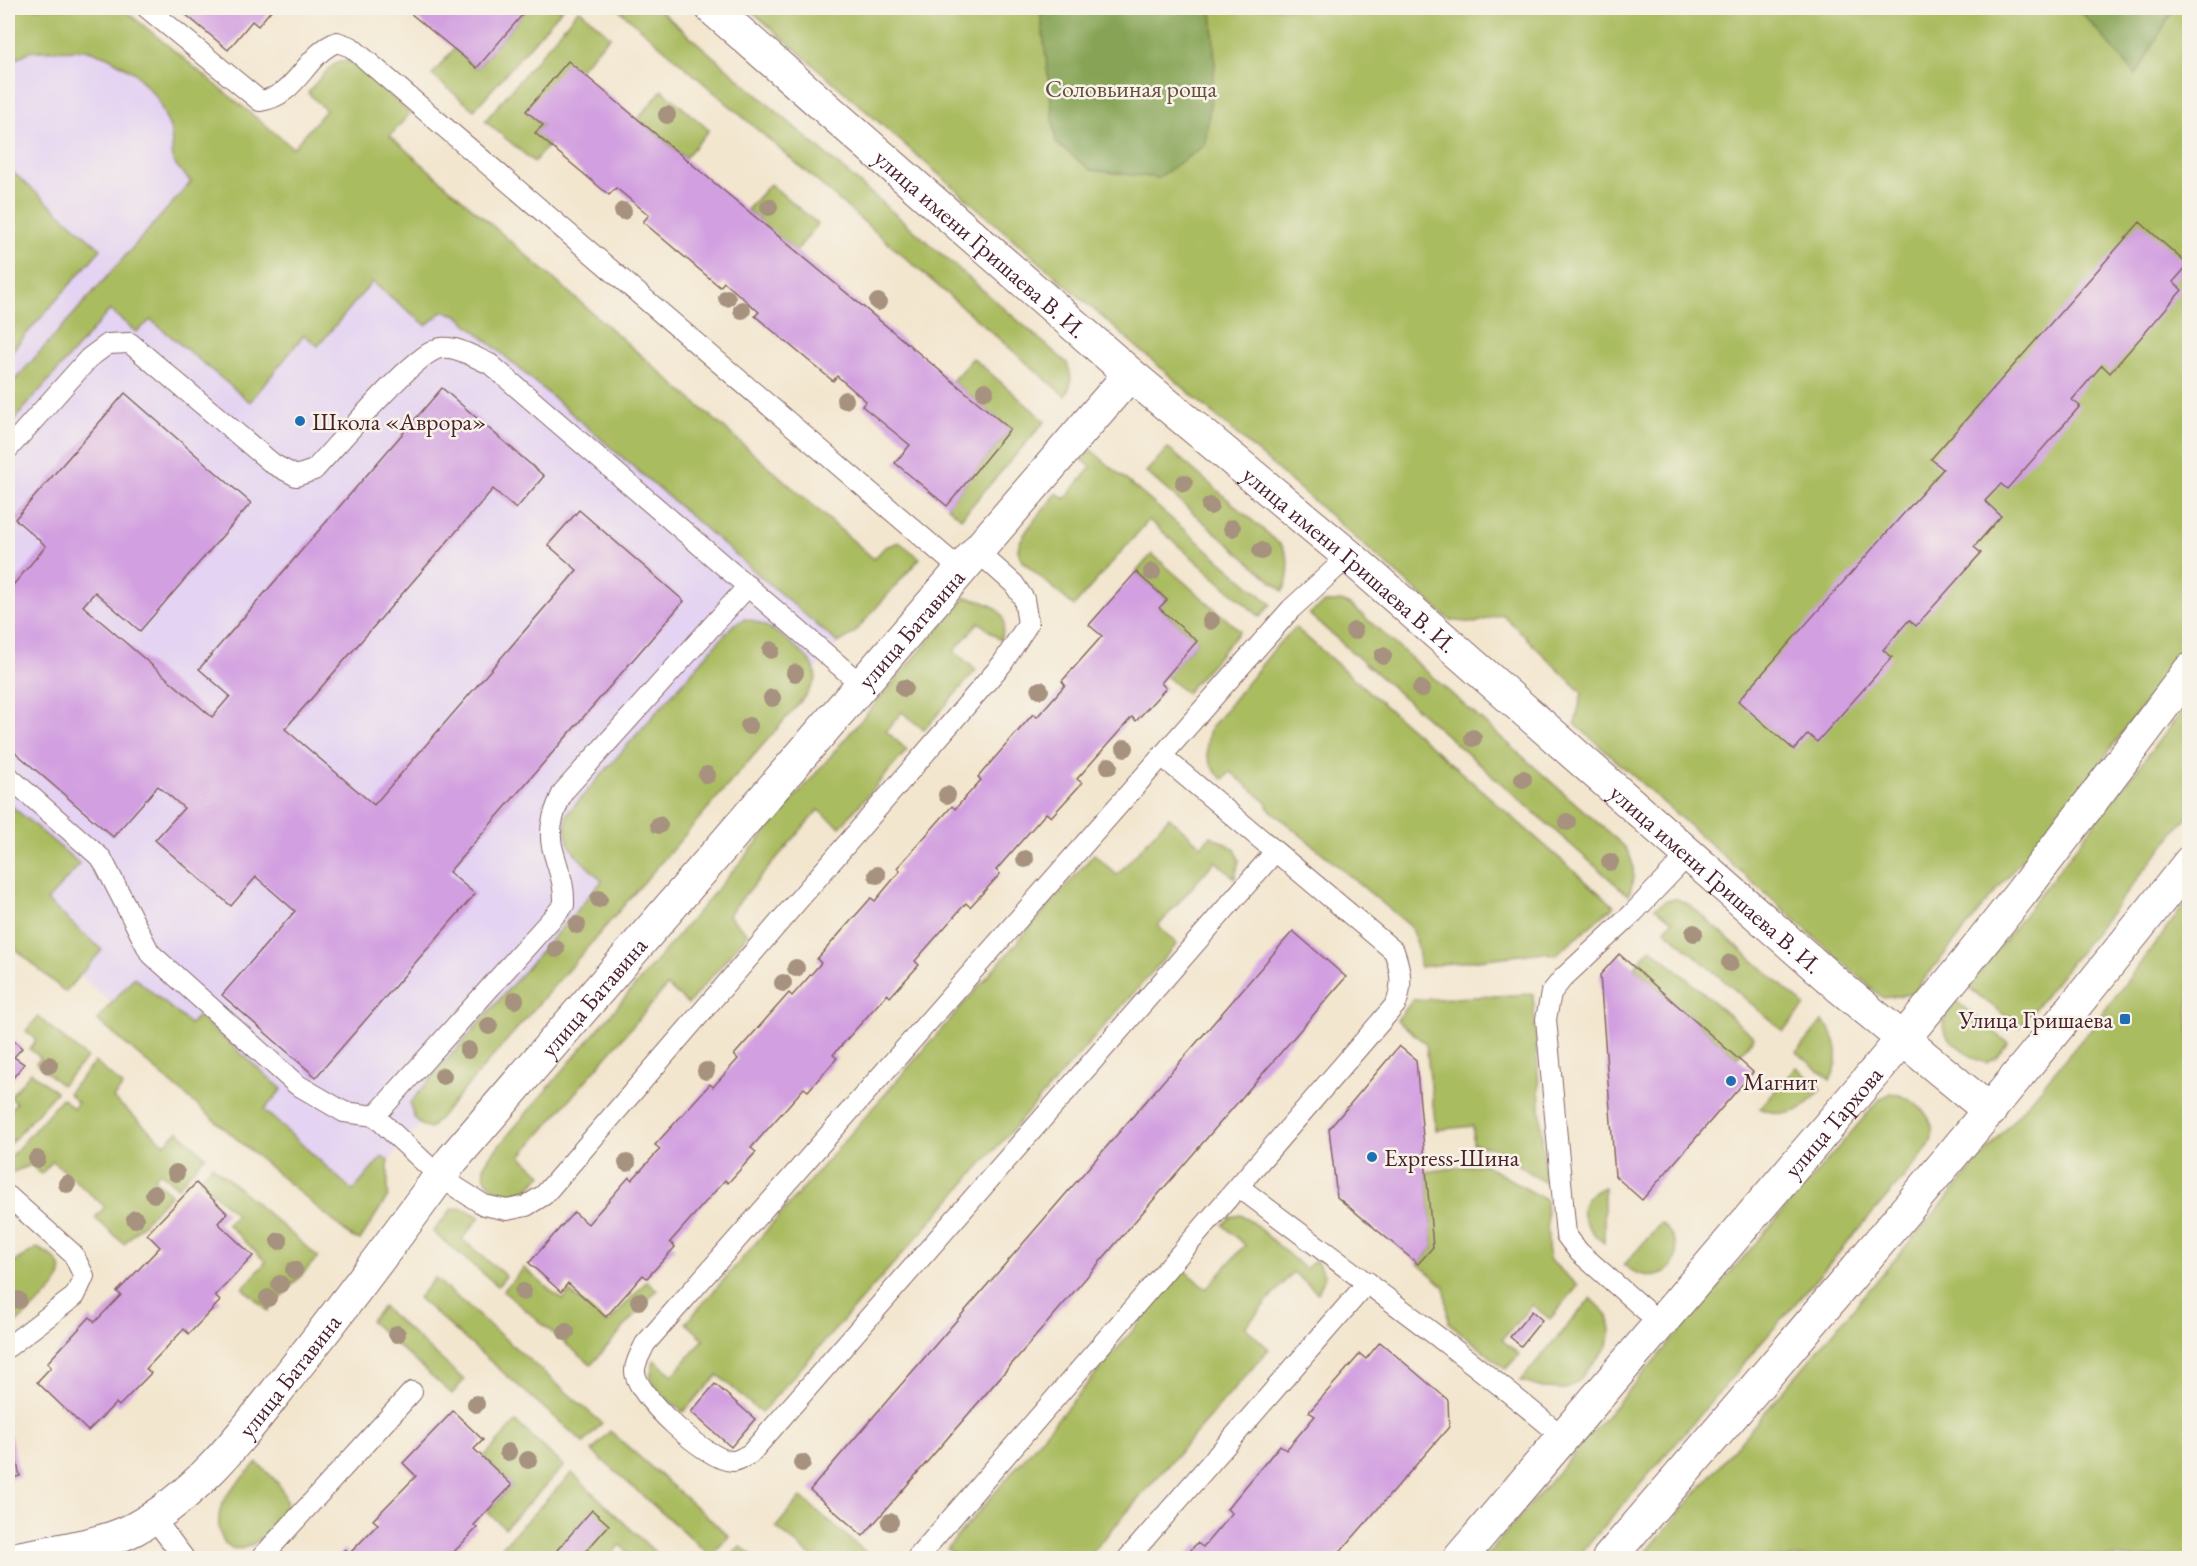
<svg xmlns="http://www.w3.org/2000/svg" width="2197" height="1566" font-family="'EB Garamond',serif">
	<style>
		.built { fill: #e4d3f2 }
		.green { fill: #aabc60; stroke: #7a6e46; stroke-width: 1.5 }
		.forest { fill: #87a456; stroke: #686240; stroke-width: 1.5 }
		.building { fill: #d29fe0 }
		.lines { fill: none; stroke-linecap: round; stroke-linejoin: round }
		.lane-casing { stroke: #856564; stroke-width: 22 }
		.street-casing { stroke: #856564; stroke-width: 35 }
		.secondary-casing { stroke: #856564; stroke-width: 35 }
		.lane { stroke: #fff; stroke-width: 20 }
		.street { stroke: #fff; stroke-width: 33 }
		.secondary { stroke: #fff; stroke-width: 33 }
		.tree { fill: #a6927e }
		.poi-dot { fill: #1f6fb2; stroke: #f7f3e8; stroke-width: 2 }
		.labels { text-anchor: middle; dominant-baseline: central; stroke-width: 5; stroke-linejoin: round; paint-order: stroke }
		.park-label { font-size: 24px; fill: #674e3b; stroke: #f7f3e8 }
		.street-label { font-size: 24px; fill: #4a1f2b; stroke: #f7f3e8 }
		.poi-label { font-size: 24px; fill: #4a1f2b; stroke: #f7f3e8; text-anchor: start }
	</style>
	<rect width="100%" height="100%" fill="#f7f3e8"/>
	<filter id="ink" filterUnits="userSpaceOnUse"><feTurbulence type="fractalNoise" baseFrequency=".0167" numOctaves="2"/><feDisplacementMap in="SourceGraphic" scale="12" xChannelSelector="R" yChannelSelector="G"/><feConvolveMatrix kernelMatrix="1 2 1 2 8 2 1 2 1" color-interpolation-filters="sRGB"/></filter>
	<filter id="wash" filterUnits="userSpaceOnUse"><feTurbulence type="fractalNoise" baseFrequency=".008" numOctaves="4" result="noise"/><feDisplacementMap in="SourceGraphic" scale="24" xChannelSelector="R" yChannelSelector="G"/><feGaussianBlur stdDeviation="1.35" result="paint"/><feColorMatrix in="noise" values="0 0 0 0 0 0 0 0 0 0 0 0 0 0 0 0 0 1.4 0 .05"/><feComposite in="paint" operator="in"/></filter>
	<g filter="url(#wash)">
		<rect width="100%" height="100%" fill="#f3e6cf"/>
		<path class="built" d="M80,8L341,204L843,638L346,1210L8,912V25Z"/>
		<g class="green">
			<path d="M12,8H122L293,148L326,110L308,93C321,78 334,53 355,64L410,113L390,136L874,559L885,547L899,542L920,558L853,634L838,643L457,315L444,311L426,325L372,282L318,346L304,335L250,402L151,320L136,332L110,310L8,427V388L191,182L173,162L171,130L157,98L135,73L110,58L89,50L30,51L8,64V12Z"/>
			<path d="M528,8H563L474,110L432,75L454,49L477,68Z"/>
			<path d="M617,8H657L1067,363C1072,377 1073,384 1065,396Z"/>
			<path d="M748,8H2189V642L2098,766L1912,994L1883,998L1575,724L1582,693L1502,614L1475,623L1450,620Z"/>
			<path d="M579,9L610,36L579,70L527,111L543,125L536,133L549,144L534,162L485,121Z"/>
			<path d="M662,90L709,130L685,158L638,119Z"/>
			<path d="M8,168L101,249L8,355Z"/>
			<path d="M770,184L818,224L796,251L747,210Z"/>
			<path d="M973,358L1045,421L961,518L947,506L1010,429L952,381Z"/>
			<path d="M1168,448L1282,546C1291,561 1291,575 1283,591L1146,472Z"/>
			<path d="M1091,450L1271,604L1260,617L1149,520L1074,606L1023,562C1021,557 1018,554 1018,549C1019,535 1048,505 1057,493L1065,499L1091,467L1082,460Z"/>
			<path d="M1152,554L1240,631L1186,693L1166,676L1197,641L1159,608L1167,599L1136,572Z"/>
			<path d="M966,597C991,603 1013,610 1000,640L979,622L954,651L976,670L924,730L902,712L886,731L907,750L840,827L818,810L728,915L748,934L688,1004L667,986L521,1156L542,1175C534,1183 527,1191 516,1194C502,1198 481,1183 484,1167C485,1163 489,1158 491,1155Z"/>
			<path d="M1341,601L1352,606L1625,847C1635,862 1636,878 1628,895L1309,614L1325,603Z"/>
			<path d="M745,619C765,621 797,646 811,662C815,666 815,673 816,679L807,694L430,1129C415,1124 413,1117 410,1103L602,881C581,858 560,850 567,814L733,625Z"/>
			<path d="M1296,628L1614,906L1555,955L1544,952L1420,967L1418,946L1410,926L1268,808L1266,802L1231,772L1223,779C1206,765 1204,750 1210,729L1280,642Z"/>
			<path d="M2189,702V814L2020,1027L1968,987Z"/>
			<path d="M8,803L80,864L47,901L102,950L65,992L8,942Z"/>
			<path d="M1169,817L1201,846L1211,836L1235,849L1239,860L1235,878L1215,861L1158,926L1177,944L761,1413L718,1375L683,1412L657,1390L650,1378L654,1360L673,1375L704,1339L686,1323L1094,854L1117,875Z"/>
			<path d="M1677,899L1691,906L1805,1006L1783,1031L1665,930L1672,921L1655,908L1667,900Z"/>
			<path d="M2189,899V1558H1641L2090,1030Z"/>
			<path d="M1651,948L1754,1037L1737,1058L1634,967Z"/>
			<path d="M134,977L190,1024L198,1016L282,1089L264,1110L353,1191L382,1157L388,1161V1196L360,1240L352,1237L97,1020Z"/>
			<path d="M1533,994L1545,1183L1494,1148L1473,1144V1126L1436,1130L1426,1044L1397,1020L1413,1000Z"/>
			<path d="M1956,1001L2008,1043L1997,1057L1987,1063C1977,1061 1971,1057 1963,1050C1938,1032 1938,1024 1956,1001Z"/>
			<path d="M38,1017L87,1058L61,1085L36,1063L41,1058L30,1049L36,1040L26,1031Z"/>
			<path d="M1822,1021C1839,1036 1842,1061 1830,1080L1797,1052Z"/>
			<path d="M95,1062L123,1086L113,1098L165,1144L178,1131L205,1156L178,1187L160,1172L154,1179L171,1194L124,1244L95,1218L105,1207L53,1161L41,1174L31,1165L13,1172L8,1171V1160L62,1098L73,1108L78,1103L68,1093Z"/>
			<path d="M1796,1067L1822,1089C1802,1111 1790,1121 1760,1108Z"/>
			<path d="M31,1072L56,1092L8,1146V1113L16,1103L10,1097Z"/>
			<path d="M1891,1093C1912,1097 1941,1118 1930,1143C1928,1149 1923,1154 1919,1159L1577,1558H1484L1880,1099Z"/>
			<path d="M1483,1164L1546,1200L1549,1259L1578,1286L1550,1319L1532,1305L1502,1340L1519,1354L1506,1369L1448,1322L1445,1287L1418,1264L1433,1247L1426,1172Z"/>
			<path d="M212,1165L318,1257L268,1311L243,1288L266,1262L227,1224L236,1214L199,1180Z"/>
			<path d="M1604,1187V1243C1582,1225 1569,1202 1604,1187Z"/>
			<path d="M463,1208L480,1217L462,1239L506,1276L498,1286L433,1232L452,1209Z"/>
			<path d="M1240,1215L1247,1218L1305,1269L1316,1260L1325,1277L1318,1293L1293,1272L1245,1327L1269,1349L1087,1558H959L947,1549L1184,1270L1206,1289L1245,1245L1223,1225L1231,1217Z"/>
			<path d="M1661,1223C1665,1227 1671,1233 1673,1238C1688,1273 1648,1287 1624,1265Z"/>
			<path d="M37,1248C47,1252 63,1262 61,1274C59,1290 21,1319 8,1329V1256L14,1262Z"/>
			<path d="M524,1268L562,1300L570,1292L607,1324L647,1281L657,1290L591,1365L503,1291Z"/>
			<path d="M435,1278L602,1423L584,1443L418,1298Z"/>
			<path d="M1591,1298L1608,1315L1611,1330L1608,1346L1578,1381L1566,1389L1542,1388L1520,1381Z"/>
			<path d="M383,1307L464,1380L452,1394L370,1321Z"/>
			<path d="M516,1422L564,1466L505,1528L487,1512L512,1485L483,1458Z"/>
			<path d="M610,1431L729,1536L711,1556L592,1451Z"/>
			<path d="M257,1463C272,1476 286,1487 287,1508C279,1520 264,1538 251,1545C220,1560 213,1524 223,1502C230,1488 246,1474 257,1463Z"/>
			<path d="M572,1473L661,1558H634L620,1545L608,1558H491Z"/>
			<path d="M801,1497L871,1557L870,1558H813L776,1527Z"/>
			<path d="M740,1546L755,1558H730Z"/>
		</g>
		<g class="forest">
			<path d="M1040,8H1212L1215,65L1205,145L1158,178L1091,170L1056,143Z"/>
			<path d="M2078,8H2174L2136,75Z"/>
		</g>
		<g id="blocks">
			<g class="building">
				<path d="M178,8H273L258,26L252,21L228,50Z"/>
				<path d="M404,8H528L477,68Z"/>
				<path d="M568,61L1010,429L947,506L895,463L910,445L862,406L866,401L837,376L833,381L755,316L759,312L724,282L720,287L643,222L649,215L616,188L609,195L535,133L543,125L526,111Z"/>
				<path d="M2140,222L2188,265L2173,282L2182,290L2110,373L2102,365L2072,400L2080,406L2007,489L2001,484L1985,501L2001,516L1974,547L1981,553L1916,626L1909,620L1883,650L1892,657L1817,742L1808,734L1794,750L1738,701L1943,469L1931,459Z"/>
				<path d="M442,388L544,476L516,509L493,489L285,729L374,805L577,570L548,545L579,510L684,601L449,872L475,894L316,1077L222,995L295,911L256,877L231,906L155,840L184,808L158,786L113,837L8,746V591L46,546L15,519L125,393L251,503L140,631L95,592L83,606L212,717L230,696L199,669Z"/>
				<path d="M1136,572L1167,600L1159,608L1197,641L1161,683L1166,688L1136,721L1132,717L1077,779L1082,783L1051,817L1046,813L996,870L1000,874L970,907L966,903L915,961L919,965L890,997L887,994L833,1055L837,1058L808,1091L804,1088L751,1148L756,1152L728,1183L725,1180L670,1242L675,1247L647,1278L643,1275L606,1317L568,1283L561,1292L529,1263L574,1212L588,1224L629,1177L632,1180L660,1149L655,1145L710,1084L713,1087L738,1059L734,1055L789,993L792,996L821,963L817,959L871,898L875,901L900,871L897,868L952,806L955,809L981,780L978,777L1033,714L1037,717L1065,685L1062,681L1102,636L1089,625Z"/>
				<path d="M1293,931L1346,977L863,1536L810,1490Z"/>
				<path d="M1619,954L1753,1072L1642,1200L1615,1176L1600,975Z"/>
				<path d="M8,1036L22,1048L14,1057L24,1064L8,1084Z"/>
				<path d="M1399,1046L1416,1060L1433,1247L1418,1264L1337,1197L1329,1129Z"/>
				<path d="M196,1183L227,1213L218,1223L253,1256L215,1296L220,1301L189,1334L184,1329L146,1369L151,1373L119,1406L116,1403L88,1431L37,1382L51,1367L47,1363L90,1317L95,1322L121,1295L117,1292L160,1247L147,1234Z"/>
				<path d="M1532,1311L1542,1320L1521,1346L1510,1337Z"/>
				<path d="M1380,1342L1448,1400L1449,1427L1335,1558H1184L1197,1543L1203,1547L1232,1513L1227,1509L1280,1445L1286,1450L1315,1416L1309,1412L1360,1354L1366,1359Z"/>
				<path d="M715,1384L755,1419L731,1447L691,1412Z"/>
				<path d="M453,1411L483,1440L474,1449L512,1485L474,1525L477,1528L448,1558H336L345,1549L349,1554L378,1524L373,1520L416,1476L403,1463Z"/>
				<path d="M8,1426L20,1476L8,1479Z"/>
				<path d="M592,1510L609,1525L580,1558H566L557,1550Z"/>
			</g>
		</g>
	</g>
	<g filter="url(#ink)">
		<use href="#blocks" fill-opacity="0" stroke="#856564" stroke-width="1.5"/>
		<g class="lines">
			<g class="lane-casing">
				<g id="lane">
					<path d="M147,8L260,101C298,96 304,55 337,42L351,47L962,571"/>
					<path d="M8,449L89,358L108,344L130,343L273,464L296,476L314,470C336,447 415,351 441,348C458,346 475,358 490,364L863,686"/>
					<path d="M8,776L102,859L150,953L296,1084L344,1112L375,1116L440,1177L484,1205L507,1210L526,1206L544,1195L1002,664L1028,624L1024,599L1014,584L978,552"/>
					<path d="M1274,853L750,1454C745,1456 738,1461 733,1461C710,1463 633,1394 635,1370C635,1362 642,1351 645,1344L1291,609L1349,556"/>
					<path d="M375,1116L564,905C565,881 557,868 552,846C548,827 555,809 563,792L748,586"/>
					<path d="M1239,1187C1348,1270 1459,1349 1564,1438"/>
					<path d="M8,1196L73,1254L84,1276L75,1296L8,1347"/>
					<path d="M1662,1325L1579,1252L1566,1235L1546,1019L1551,993L1563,978L1633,913L1689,854"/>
					<path d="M153,1517L184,1558"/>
					<path d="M261,1558L412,1392"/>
					<path d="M917,1558L1396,1004C1403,985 1401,971 1394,951L1163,757"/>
					<path d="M1128,1558L1368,1282"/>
				</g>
			</g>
			<g class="street-casing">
				<g id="street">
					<path id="s1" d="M712,8L1130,374L1349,556L1841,988L1990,1111"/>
					<path id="s2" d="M20,1558C55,1551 104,1545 134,1529C200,1493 242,1435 288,1377C344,1306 398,1234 452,1160L1130,374"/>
				</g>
			</g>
			<g class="secondary-casing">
				<g id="secondary">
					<path id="s3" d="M1460,1558C1608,1386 1755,1213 1902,1040C2003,921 2096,795 2190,670"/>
					<path d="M1609,1558C1807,1330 2002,1100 2190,862"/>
				</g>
			</g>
			<use href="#lane" class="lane"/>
			<use href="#street" class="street"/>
			<use href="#secondary" class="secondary"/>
		</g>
		<g class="tree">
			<circle cx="667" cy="115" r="9"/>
			<circle cx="769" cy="207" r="9"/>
			<circle cx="623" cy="211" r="9"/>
			<circle cx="727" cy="298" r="9"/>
			<circle cx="878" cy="302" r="9"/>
			<circle cx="742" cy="310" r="9"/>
			<circle cx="985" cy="391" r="9"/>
			<circle cx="845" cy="400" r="9"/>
			<circle cx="1184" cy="483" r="9"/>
			<circle cx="1210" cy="506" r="9"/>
			<circle cx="1232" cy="528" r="9"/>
			<circle cx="1261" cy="551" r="9"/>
			<circle cx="1152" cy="572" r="9"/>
			<circle cx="1211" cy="621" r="9"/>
			<circle cx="1354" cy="631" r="9"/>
			<circle cx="771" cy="650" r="9"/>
			<circle cx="1383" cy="656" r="9"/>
			<circle cx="795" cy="673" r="9"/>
			<circle cx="904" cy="688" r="9"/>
			<circle cx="1421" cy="689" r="9"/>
			<circle cx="1040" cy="690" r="9"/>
			<circle cx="772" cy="698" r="9"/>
			<circle cx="749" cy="726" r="9"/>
			<circle cx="1473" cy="738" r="9"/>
			<circle cx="1125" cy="748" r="9"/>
			<circle cx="1109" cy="766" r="9"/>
			<circle cx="707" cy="775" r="9"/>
			<circle cx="1523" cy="779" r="9"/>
			<circle cx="947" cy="795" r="9"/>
			<circle cx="1567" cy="822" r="9"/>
			<circle cx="659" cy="825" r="9"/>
			<circle cx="1025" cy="859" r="9"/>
			<circle cx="1610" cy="862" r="9"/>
			<circle cx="877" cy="875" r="9"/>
			<circle cx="599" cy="899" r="9"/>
			<circle cx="577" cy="925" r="9"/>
			<circle cx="1694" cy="933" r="9"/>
			<circle cx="556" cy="949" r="9"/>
			<circle cx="1730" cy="963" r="9"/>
			<circle cx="796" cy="968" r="9"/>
			<circle cx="783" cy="983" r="9"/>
			<circle cx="515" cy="1000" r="9"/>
			<circle cx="489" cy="1026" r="9"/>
			<circle cx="468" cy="1050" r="9"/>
			<circle cx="49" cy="1065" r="9"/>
			<circle cx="706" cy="1071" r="9"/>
			<circle cx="443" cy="1076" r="9"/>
			<circle cx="37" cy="1159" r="9"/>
			<circle cx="627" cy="1163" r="9"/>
			<circle cx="176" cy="1173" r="9"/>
			<circle cx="67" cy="1184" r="9"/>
			<circle cx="154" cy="1194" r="9"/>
			<circle cx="135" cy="1219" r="9"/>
			<circle cx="279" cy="1241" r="9"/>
			<circle cx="294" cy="1270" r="9"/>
			<circle cx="280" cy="1284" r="9"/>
			<circle cx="523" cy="1292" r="9"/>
			<circle cx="268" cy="1298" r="9"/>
			<circle cx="18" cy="1300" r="9"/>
			<circle cx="639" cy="1301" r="9"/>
			<circle cx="566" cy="1332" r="9"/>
			<circle cx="397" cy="1334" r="9"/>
			<circle cx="476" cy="1404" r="9"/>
			<circle cx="508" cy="1452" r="9"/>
			<circle cx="528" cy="1460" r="9"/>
			<circle cx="802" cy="1463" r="9"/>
			<circle cx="890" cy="1522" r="9"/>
		</g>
	</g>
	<g class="poi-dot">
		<circle cx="300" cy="421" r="6"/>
		<rect x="2119" y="1013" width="12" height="12" rx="3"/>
		<circle cx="1731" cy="1081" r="6"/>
		<circle cx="1372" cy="1157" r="6"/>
	</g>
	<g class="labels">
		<g class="park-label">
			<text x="1131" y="88">Соловьиная роща</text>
		</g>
		<g class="street-label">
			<text stroke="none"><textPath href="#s1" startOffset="357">улица имени Гришаева В. И.</textPath></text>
			<text stroke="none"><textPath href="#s1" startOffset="843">улица имени Гришаева В. И.</textPath></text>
			<text stroke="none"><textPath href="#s2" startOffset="1310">улица Батавина</textPath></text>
			<text stroke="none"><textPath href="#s1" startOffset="1329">улица имени Гришаева В. И.</textPath></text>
			<text stroke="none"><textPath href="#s2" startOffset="824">улица Батавина</textPath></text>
			<text stroke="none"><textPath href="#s3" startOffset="574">улица Тархова</textPath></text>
			<text stroke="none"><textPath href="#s2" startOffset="338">улица Батавина</textPath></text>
		</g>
		<g class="poi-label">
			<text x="312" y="421">Школа «Аврора»</text>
			<text x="2113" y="1019" text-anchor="end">Улица Гришаева</text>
			<text x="1743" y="1081">Магнит</text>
			<text x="1384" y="1157">Express-Шина</text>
		</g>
	</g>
	<rect width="2197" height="1566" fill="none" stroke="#f7f3e8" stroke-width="30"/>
</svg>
